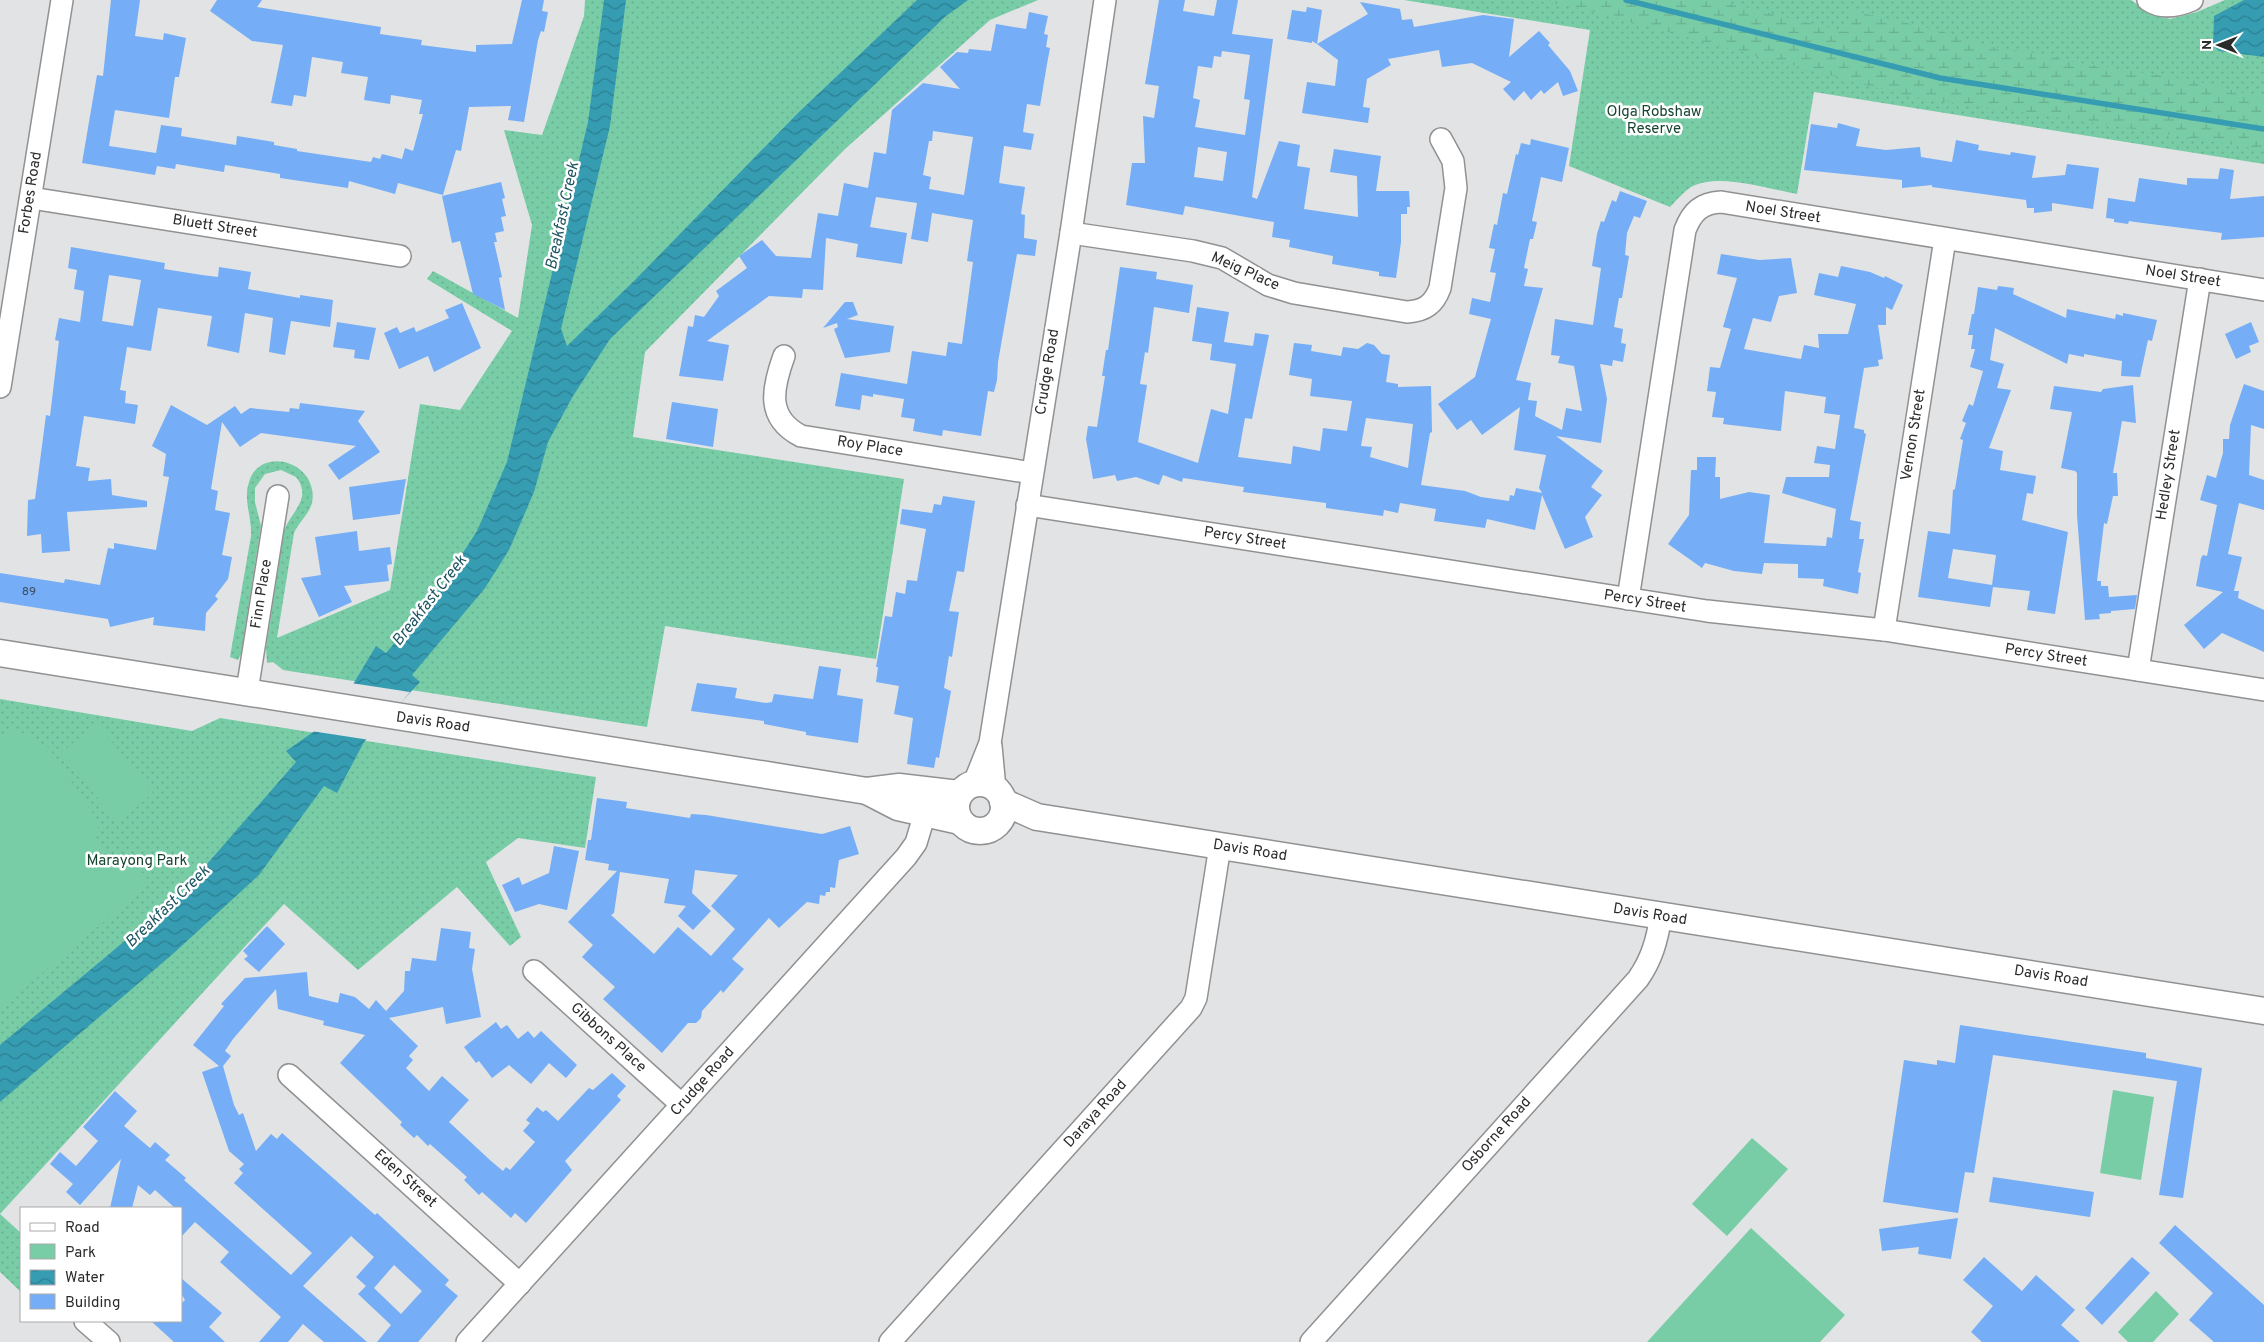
<svg xmlns="http://www.w3.org/2000/svg" width="2264" height="1342" font-family="Overpass,sans-serif">
	<style>
		.green { fill: url(#green-dots) }
		.wetland { fill: url(#wetland-marsh) }
		.pitch { fill: #78cda7 }
		.water { fill: url(#water-waves) }
		.pier { fill: #e2e3e4 }
		.lines { fill: none; stroke-linecap: round; stroke-linejoin: round }
		.stream { stroke: #359cb2; stroke-width: 5.5 }
		.building { fill: #75aef6; fill-rule: evenodd }
		.minor-casing { stroke: #919192; stroke-width: 24 }
		.tertiary-casing { stroke: #919192; stroke-width: 29 }
		.minor { stroke: #fff; stroke-width: 21 }
		.tertiary { stroke: #fff; stroke-width: 26 }
		.labels { text-anchor: middle; dominant-baseline: central; stroke-width: 5; stroke-linejoin: round; paint-order: stroke }
		.number-label { font-size: 12px; fill: #3e4c5e }
		.park-label { font-size: 15px; fill: #164532; stroke: #fff }
		.street-label { font-size: 15px; fill: #2b2b2c; stroke: #fff }
		.water-label { font-size: 16px; font-style: italic; fill: #1e5662; stroke: #fff }
	</style>
	<defs>
		<pattern id="green-dots" width="8" height="8" patternUnits="userSpaceOnUse" patternTransform="scale(1.25)"><rect width="8" height="8" fill="#78cda7"/><path d="M2 2h.1M6 6h.1" fill="none" stroke="#68b090" stroke-width="1.8" stroke-linecap="round"/></pattern>
		<pattern id="wetland-marsh" width="20" height="14" patternUnits="userSpaceOnUse" patternTransform="scale(1.25)"><rect width="20" height="14" fill="#78cda7"/><path d="M1 5h8M5 5V1M11 12h8M15 12V8" fill="none" stroke="#68b090"/></pattern>
		<pattern id="water-waves" width="16" height="10" patternUnits="userSpaceOnUse" patternTransform="scale(1.25)"><rect width="16" height="10" fill="#359cb2"/><path d="M0 5q4-4 8 0t8 0" fill="none" stroke="#2d7f91"/></pattern>
	</defs>
	<rect width="100%" height="100%" fill="#e2e3e4"/>
	<g class="green">
		<path d="M585,0H1038L990,20L845,149L645,352L633,437L904,479L876,659L665,626L647,727L283,670L273,662L267,663L266,648L284,531C291,511 313,499 296,477L281,470L265,474L255,488V502L261,526L241,654L238,660L230,657L251,536C252,517 243,500 249,482C260,444 320,462 312,503C309,514 299,522 294,533L277,638L390,590L420,404L460,410L512,331L427,279L433,271L518,318L532,225L504,130L542,135L584,16Z"/>
		<path d="M1404,0H2131L2152,15L2170,19L2197,12L2225,0H2264V164L1814,92L1797,194C1768,189 1721,173 1693,186C1685,190 1677,200 1670,207L1569,166L1590,30Z"/>
		<path d="M0,699L192,731L220,718L596,777L585,848L518,838L486,862L521,937L510,946L457,887L358,970L284,904L0,1214L21,1233V1292L0,1272Z"/>
	</g>
	<path class="wetland" d="M1533,0H1716L1846,32L1850,10L1937,30L1993,47L2041,54L2072,62L2191,80L2264,98V150L2078,120L1911,97L1579,8Z"/>
	<g class="pitch">
		<path d="M97,723L153,793L118,823L61,753Z"/>
		<path d="M15,729L49,748L99,823L96,837L112,859L121,856L147,877L136,895L0,1008V741Z"/>
		<path d="M2113,1090L2154,1097L2141,1180L2100,1173Z"/>
		<path d="M1752,1138L1788,1169L1727,1236L1692,1204Z"/>
		<path d="M1751,1228L1845,1315L1820,1342H1647Z"/>
		<path d="M2156,1291L2179,1314L2153,1342H2128L2118,1332Z"/>
	</g>
	<g class="water">
		<path d="M604,0H626L610,126L561,329L567,346L635,280L798,113L917,0H968L946,16L610,339L573,396L548,442L534,492L509,550L485,588L412,675L420,682L364,742L337,793L324,786L259,875L175,952L0,1102V1045L180,895L296,762L286,751L319,728L352,686L376,646L386,653L437,593L477,531L507,462L588,122Z"/>
		<path d="M2244,0H2264V57L2219,51L2213,46L2214,16Z"/>
	</g>
	<path class="pier" d="M351,683L410,692L370,740L311,731Z"/>
	<g class="lines">
		<path class="stream" d="M1626,0L1940,78L2264,129"/>
	</g>
	<g class="building">
		<path d="M111,0H140L135,36L163,40L164,33L186,38L179,77H175L169,118L115,110L109,146L156,153L161,125L182,128L181,136L236,145L237,136L274,142V145L297,149V151L371,162L373,157L380,159L382,154L402,159L405,148L413,151L423,114H419L422,100L391,95L390,104L364,100L368,77L341,73L343,62L312,57L306,97L294,95L292,106L271,103L283,45L252,41L210,11L217,0H262L257,7L381,27L380,34L422,40L421,45L476,52V45L512,44L522,0H544L542,11L548,12L544,32L541,31L538,40L524,122L508,120L511,106L469,107L461,151L456,150L443,195L398,183L395,194L349,181L348,188L280,178V174L225,165L224,172L176,164L175,169L157,166L155,175L82,163L97,75L103,76Z"/>
		<path d="M1159,0H1185L1183,11L1214,16L1217,0H1238L1232,34L1273,39L1252,197L1257,199L1279,141L1300,145L1297,166L1310,168L1304,209L1358,217L1357,176L1330,172L1334,149L1381,156L1376,191H1409L1410,207H1407V214H1401V242L1396,278L1379,276V272L1332,264L1333,256L1289,247L1290,240L1272,237L1274,222L1185,206L1183,215L1126,205L1132,163H1145L1143,116L1154,118L1159,86L1145,84ZM1222,51L1250,55L1244,99L1250,100L1245,135L1195,127L1200,100L1193,98L1198,66L1212,68L1214,56L1221,57ZM1198,147L1227,152L1223,181L1194,177Z"/>
		<path d="M1360,2L1400,9L1402,20L1412,19L1414,27L1483,15L1514,19L1509,57L1539,31L1550,43L1548,45L1570,71L1578,91L1563,96L1558,82L1544,94L1541,90L1531,100L1524,91L1514,101L1503,89L1511,82L1472,63L1442,67L1439,50L1388,59L1391,65L1367,79L1363,107L1370,108L1368,123L1302,113L1307,82L1335,86L1338,60L1317,44L1368,14Z"/>
		<path d="M1307,7L1322,10L1317,44L1312,41V43L1287,39L1292,10L1306,12Z"/>
		<path d="M1029,12L1048,16L1044,34L1048,35L1046,47L1050,48L1047,64L1040,106L1027,104L1023,132L1034,134L1031,150L1004,146L999,183L1025,187L1021,214L1025,215L1024,238L1037,240L1035,256L1017,254L998,362L997,380L994,392L988,391L981,436L943,430L942,436L913,431L915,419L901,417L904,399L873,394V397L862,395L860,410L835,406L841,373L907,384L912,351L946,356L948,342L962,344L973,262L967,261L973,220L932,213L928,242L911,239L917,203L876,197L870,227L907,233L902,264L856,257L858,244L826,238L823,290L803,289L802,298L769,296L707,341L729,345L723,381L679,376L688,326L693,327L695,315L704,317L719,296L716,291L747,268L739,256L762,240L776,256L811,258L818,213L838,216L844,183L868,188L874,152L886,154L892,110L923,83L960,89L940,67L957,52L968,53L969,49L991,51L996,24L1026,29ZM933,131L973,137L964,195L929,189L931,177L923,175L929,141H932Z"/>
		<path d="M1838,123L1860,129L1856,146L1886,150L1920,147L1921,157L1952,162L1956,140L1979,145L1978,150L2010,155L2011,152L2036,156L2032,178L2065,175L2067,164L2099,168L2093,209L2052,203V211L2034,213V208H2027L2026,200L1932,187V185L1902,188V180L1804,170L1811,124L1837,128Z"/>
		<path d="M1531,139L1569,148L1562,182L1541,177L1532,221L1537,222L1533,239H1530L1524,268L1528,269L1524,286L1543,288L1516,380L1531,383L1528,400L1537,401L1535,416L1562,430L1566,408L1582,411L1574,366L1558,363L1560,356L1551,355L1555,319L1593,325L1601,268L1592,266L1597,234L1601,221L1604,222L1612,200L1616,202L1620,191L1647,201L1640,218L1634,216L1627,233L1625,255L1629,256L1622,298H1619L1614,327L1623,329L1621,343L1626,344L1623,362L1613,360L1612,366L1600,364L1607,399L1601,443L1556,436L1603,471L1591,487L1602,495L1585,517L1593,537L1565,549L1542,495L1535,530L1487,519L1485,528L1434,521L1436,509L1400,503L1398,513L1384,510L1383,516L1326,508V503L1243,492L1244,487L1183,478L1182,482L1163,475L1159,485L1136,477L1117,481L1115,475L1093,479L1086,439L1088,426L1097,427L1105,376H1102L1106,350H1108L1120,267L1157,272L1156,279L1193,285L1189,313L1154,307L1148,353L1145,352L1140,384L1147,385L1138,442L1198,463L1211,409L1228,414L1236,364L1210,360L1212,344L1192,341L1197,307L1229,312L1224,342L1253,346L1255,333L1269,335L1252,419L1245,418L1238,457L1291,464L1293,446L1320,451L1323,428L1347,431L1352,401L1310,396L1312,379L1289,375L1294,343L1312,345L1311,351L1341,356L1343,347L1358,349L1367,343L1374,345L1382,354L1390,355L1386,382L1398,384V387L1431,386L1432,432L1430,433L1421,485L1465,491L1481,497L1509,501L1510,495L1514,496L1516,488L1542,493L1539,488L1546,455L1514,450L1520,407L1482,435L1471,420L1457,430L1438,404L1475,377L1491,319L1469,314L1472,298L1490,302L1496,273L1490,272L1495,249L1489,248L1494,224L1497,225L1503,193L1507,194L1516,154L1518,155L1521,143L1530,145ZM1366,418L1413,424L1408,468L1370,457L1372,447L1361,446Z"/>
		<path d="M2220,168L2234,170L2230,199L2264,196V237L2221,240L2222,233L2135,222L2129,221L2128,224L2114,222V219L2106,218L2108,198L2135,202L2139,178L2187,185V178L2218,179Z"/>
		<path d="M501,182L505,198L502,199L506,216L501,217L504,231L495,233L497,242H494L502,277L499,278L505,310L473,294L460,241L452,243L442,196Z"/>
		<path d="M71,247L165,263L164,269L202,275L218,277L219,267L251,272L248,289L300,298V295L333,300L330,327L291,321L285,355L269,352L273,318L245,313L239,353L207,346L212,316L158,308L151,351L127,347L120,390L126,391L125,403L138,405L135,424L84,416L76,466L90,468L88,481L111,479L112,495L147,501V507L67,512L70,551L42,553L41,534L27,536L28,500L35,499L46,415L50,416L59,341L55,340L59,318L80,322L84,291L74,289L77,270L68,268ZM109,275L141,280L133,326L102,321Z"/>
		<path d="M1721,254L1759,260L1791,258L1797,293L1779,296L1771,322L1753,318L1744,349L1801,359L1804,345L1819,348L1818,334H1848L1856,304L1814,295L1819,273L1838,277L1841,266L1870,272L1884,278L1885,276L1903,285L1892,310L1886,307V325H1878L1883,359L1878,360L1879,366L1864,368L1854,428L1864,430V433L1866,434L1850,520L1861,522L1859,539H1864L1858,572L1861,573L1858,594L1823,586L1824,579L1798,578V564L1764,563L1762,574L1734,571L1705,563L1702,568L1668,544L1689,515L1691,470H1697V457H1716L1715,477H1720V499L1749,492L1770,495L1764,543L1826,546L1827,537L1832,538L1836,509L1782,493L1786,477H1829L1830,465L1814,463L1817,446L1835,449L1840,415L1824,413L1826,397L1785,391L1781,431L1723,424L1724,418L1712,417L1716,392L1707,391L1710,367L1720,368L1731,329L1723,327L1737,278L1717,274Z"/>
		<path d="M1998,286L2014,288L2013,294L2066,318L2067,309L2115,319L2116,314L2123,316V313L2157,320L2152,341L2148,340L2140,377L2121,376L2122,361L2084,354V357L2069,354L2067,364L1995,328L1990,360L2004,364L1997,388L2011,390L1989,448L2003,451L2000,470L2036,476L2033,494L2027,493L2022,520L2068,532L2055,614L2027,610L2030,591L1993,587L1990,607L1918,597L1928,531L1950,534L1953,490L1955,489L1963,440L1960,439L1966,423L1962,421L1969,404L1973,406L1983,371L1970,367L1975,349H1971L1973,335H1968L1972,314H1974L1978,287L1997,290ZM1953,549L1996,555L1992,585L1948,578Z"/>
		<path d="M845,302H853L858,315L847,319L894,326L890,352L845,358L834,329L838,327L837,323L823,328Z"/>
		<path d="M462,303L481,348L434,372L428,356L399,369L384,333L397,327L400,333L414,327L416,332L449,318L445,310Z"/>
		<path d="M337,322L376,328L369,360L354,358L355,350L333,347Z"/>
		<path d="M2251,322L2259,342L2249,346L2251,352L2236,359L2225,334Z"/>
		<path d="M2244,384L2264,391V429L2251,425L2249,475L2264,480V510L2239,503L2228,554L2242,557L2234,591H2239L2238,598L2264,610V652L2222,633L2204,649L2184,625L2223,592L2196,586L2201,558L2203,555L2207,556L2217,505L2200,500L2207,475L2216,478L2223,453V439H2229L2230,425Z"/>
		<path d="M2133,385L2136,423L2122,421L2113,473H2117L2118,496H2113L2107,524L2104,523L2097,581H2101V586H2108L2109,597L2137,595L2135,609L2111,611V613L2099,614L2100,619L2085,620L2077,515V473L2075,471L2061,468L2072,412L2050,409L2054,386L2101,392L2103,389Z"/>
		<path d="M672,402L718,409L713,447L666,439Z"/>
		<path d="M300,403L365,411L358,421L380,452L339,480L328,465L356,446L261,433L240,447L222,422L211,489L218,491L215,510L230,513L222,555L232,557L228,579L215,596L218,599L206,613L205,631L153,625L154,617L110,627L108,619L0,602V573L64,583L65,579L100,585L108,548L114,549V543L156,550L169,477L163,476L166,454L152,446L171,405L207,425L235,406L241,414L250,408L289,412L290,408L299,409Z"/>
		<path d="M406,479L400,514L353,520L349,487Z"/>
		<path d="M943,496L975,501L964,572L957,571L949,611L959,612L952,657L949,656L944,688L951,691L939,758L936,757L934,768L907,764L913,718L894,714L899,686L876,682L878,667H876L885,616L892,617L896,592L905,594L907,580L917,581L926,529L900,524L902,509L932,513L934,504L941,505Z"/>
		<path d="M357,531L359,551L390,547L392,564L387,565L389,581L344,586L352,602L319,617L301,578L321,575L315,537Z"/>
		<path d="M819,666L841,669L837,695L863,699L858,743L806,735V732L764,724V721L691,711L697,683L737,688L735,698L766,703L772,702L774,694L813,699Z"/>
		<path d="M597,798L627,802L626,808L690,818L691,814L706,815L822,834L850,826L859,854L839,860L835,888L830,887V892H826L825,896L820,895L819,904L807,902L779,928L769,918L732,959L744,969L723,993L721,990L702,1011L701,1018L696,1023H688L662,1053L603,999L615,987L582,957L593,945L568,922L617,871L608,870L609,864L585,860L588,840H591ZM695,870L738,875L711,906L735,929L711,956L678,927L654,954L611,915L614,913L620,872L669,879L664,903L686,906L678,916L693,930L711,911L692,893Z"/>
		<path d="M554,846L579,851L567,910L539,904L515,912L502,885L519,877L522,885L549,873Z"/>
		<path d="M267,926L285,944L259,972L244,959L248,956L243,951Z"/>
		<path d="M441,928L471,932L469,948L475,949L472,969L481,1017L446,1024L443,1007L389,1018L418,1046L409,1056L413,1060L406,1068L429,1091L442,1076L469,1100L449,1122L491,1161L503,1171L506,1167L510,1170L535,1142L523,1131L530,1123L526,1120L537,1107L543,1112L546,1110L558,1121L589,1088L593,1090L612,1073L626,1086L617,1096L621,1100L565,1161L572,1170L526,1223L515,1213L511,1218L482,1192L479,1195L464,1180L467,1177L430,1144L428,1146L417,1135L414,1138L400,1125L402,1122L340,1063L365,1035L323,1025L324,1021L278,1009L276,989L233,1039L225,1051L231,1056L223,1066L234,1105L239,1115L243,1113L256,1151L271,1134L277,1139L282,1133L375,1215L377,1213L449,1280L445,1285L458,1296L418,1342H377L391,1325L358,1294L366,1286L356,1277L374,1257L351,1236L303,1286L367,1342H324L303,1324L288,1342H259L281,1317L220,1262L229,1252L195,1222L181,1237V1208H175L155,1190L150,1195L138,1185L132,1208H110L121,1159L80,1205L66,1192L73,1184L50,1164L60,1152L76,1166L98,1141L83,1127L115,1091L137,1111L124,1126L150,1148L155,1142L170,1155L165,1160L186,1178L184,1180L291,1275L312,1253L234,1183L243,1173L239,1169L244,1164L229,1151L202,1072L219,1066L193,1045L224,1006L221,1004L245,978L307,972L309,996L338,1003L340,993L355,997L369,1009L376,1000L386,1011L404,991L405,971H410L412,958L436,961ZM394,1265L422,1291L401,1314L374,1288Z"/>
		<path d="M496,1022L501,1029L507,1025L518,1039L528,1031L534,1038L541,1031L577,1065L566,1078L549,1063L531,1084L509,1065L492,1078L479,1061L476,1063L464,1047Z"/>
		<path d="M1960,1025L2146,1053V1058L2202,1068L2183,1198L2159,1195L2177,1081L1993,1055L1974,1173L1965,1172L1958,1213L1883,1202L1904,1060L1937,1065V1060L1955,1063Z"/>
		<path d="M1993,1177L2094,1192L2090,1217L1989,1202Z"/>
		<path d="M1958,1218L1951,1259L1918,1254L1919,1247L1882,1251L1879,1229Z"/>
		<path d="M2175,1225L2264,1305V1342H2214L2189,1320L2213,1293L2159,1243Z"/>
		<path d="M1984,1257L2022,1291L2036,1275L2075,1310L2061,1325L2080,1342H1982L1971,1332L1993,1306L1963,1280Z"/>
		<path d="M2132,1257L2150,1273L2102,1325L2085,1308Z"/>
		<path d="M181,1278L222,1313L209,1327L225,1342H174L151,1321H181V1304L185,1300L181,1293Z"/>
	</g>
	<g class="lines">
		<g class="minor-casing">
			<g id="minor">
				<path d="M2148,0C2161,9 2178,6 2192,0"/>
				<path d="M31,198L400,256"/>
				<path d="M1071,233L1193,251L1222,258L1268,285L1294,293L1407,312C1425,311 1434,304 1440,288L1456,188L1453,161L1441,139"/>
				<path d="M784,356C772,389 766,418 801,436L1032,473"/>
				<path d="M0,387L62,0"/>
				<path d="M1027,505L1707,611L1884,630L2264,690"/>
				<path d="M1628,599L1685,230C1692,212 1701,203 1721,202L2264,290"/>
				<path d="M1884,630L1945,239"/>
				<path d="M2138,670L2200,279"/>
				<path d="M247,691L278,496"/>
				<path d="M991,746L995,789"/>
				<path d="M974,783L990,743L1071,233L1105,0"/>
				<path d="M534,971L682,1105"/>
				<path d="M289,1075L520,1284"/>
				<path d="M85,1321L109,1342"/>
				<path d="M467,1342L906,857L916,843L925,813"/>
				<path d="M890,1342L1191,1008L1196,998L1220,846"/>
				<path d="M1311,1342L1638,979C1652,959 1657,940 1661,916"/>
			</g>
		</g>
		<g class="tertiary-casing">
			<g id="tertiary">
				<path d="M0,653L867,791L899,787L959,794"/>
				<circle cx="980" cy="807" r="24"/>
				<path d="M867,791L898,807L960,821"/>
				<path d="M1003,802L1037,817L2264,1011"/>
			</g>
		</g>
		<use href="#minor" class="minor"/>
		<use href="#tertiary" class="tertiary"/>
	</g>
	<g class="labels">
		<g class="number-label">
			<text x="29" y="592">89</text>
		</g>
		<g class="park-label">
			<text x="1654" y="112">Olga Robshaw<tspan x="1654" dy="17">Reserve</tspan></text>
			<text x="137" y="861">Marayong Park</text>
		</g>
		<g class="street-label">
			<text transform="translate(31 193) rotate(-81)">Forbes Road</text>
			<text transform="translate(1783 213) rotate(9)">Noel Street</text>
			<text transform="translate(215 227) rotate(9)">Bluett Street</text>
			<text transform="translate(1245 272) rotate(24)">Meig Place</text>
			<text transform="translate(2183 277) rotate(9)">Noel Street</text>
			<text transform="translate(1048 372) rotate(-81)">Crudge Road</text>
			<text transform="translate(1914 435) rotate(-81)">Vernon Street</text>
			<text transform="translate(870 447) rotate(9)">Roy Place</text>
			<text transform="translate(2169 475) rotate(-81)">Hedley Street</text>
			<text transform="translate(1245 539) rotate(9)">Percy Street</text>
			<text transform="translate(262 594) rotate(-81)">Finn Place</text>
			<text transform="translate(1645 602) rotate(9)">Percy Street</text>
			<text transform="translate(2046 656) rotate(9)">Percy Street</text>
			<text transform="translate(433 723) rotate(8)">Davis Road</text>
			<text transform="translate(1250 851) rotate(9)">Davis Road</text>
			<text transform="translate(1650 915) rotate(9)">Davis Road</text>
			<text transform="translate(2051 977) rotate(9)">Davis Road</text>
			<text transform="translate(608 1038) rotate(42)">Gibbons Place</text>
			<text transform="translate(703 1082) rotate(-48)">Crudge Road</text>
			<text transform="translate(1096 1114) rotate(-48)">Daraya Road</text>
			<text transform="translate(1497 1135) rotate(-48)">Osborne Road</text>
			<text transform="translate(405 1179) rotate(42)">Eden Street</text>
		</g>
		<g class="water-label">
			<text transform="translate(563 216) rotate(-78)">Breakfast Creek</text>
			<text transform="translate(430 601) rotate(-52)">Breakfast Creek</text>
			<text transform="translate(168 907) rotate(-44)">Breakfast Creek</text>
		</g>
	</g>
	<rect x="20" y="1207" width="162" height="115" fill="#ffffff" stroke="#aaaaab"/>
	<rect x="30" y="1223" width="25" height="8" fill="#ffffff" stroke="#aaaaab"/>
	<text x="65" y="1232" font-size="15" fill="#2b2b2c">Road</text>
	<rect x="30" y="1244" width="25" height="15" fill="#78cda7" stroke="#aaaaab"/>
	<text x="65" y="1257" font-size="15" fill="#2b2b2c">Park</text>
	<rect x="30" y="1270" width="25" height="15" fill="url(#water-waves)" stroke="#aaaaab"/>
	<text x="65" y="1282" font-size="15" fill="#2b2b2c">Water</text>
	<rect x="30" y="1294" width="25" height="15" fill="#75aef6" stroke="#aaaaab"/>
	<text x="65" y="1307" font-size="15" fill="#2b2b2c">Building</text>
	<g transform="translate(2219 45) rotate(270)" stroke="#ffffff" stroke-width="4" paint-order="stroke">
	<path d="M0-4L9 19L0 12L-9 19Z" fill="#2b2b2c"/>
	<text y="-8" font-size="14" font-weight="bold" text-anchor="middle" fill="#2b2b2c">N</text>
	</g>
</svg>
